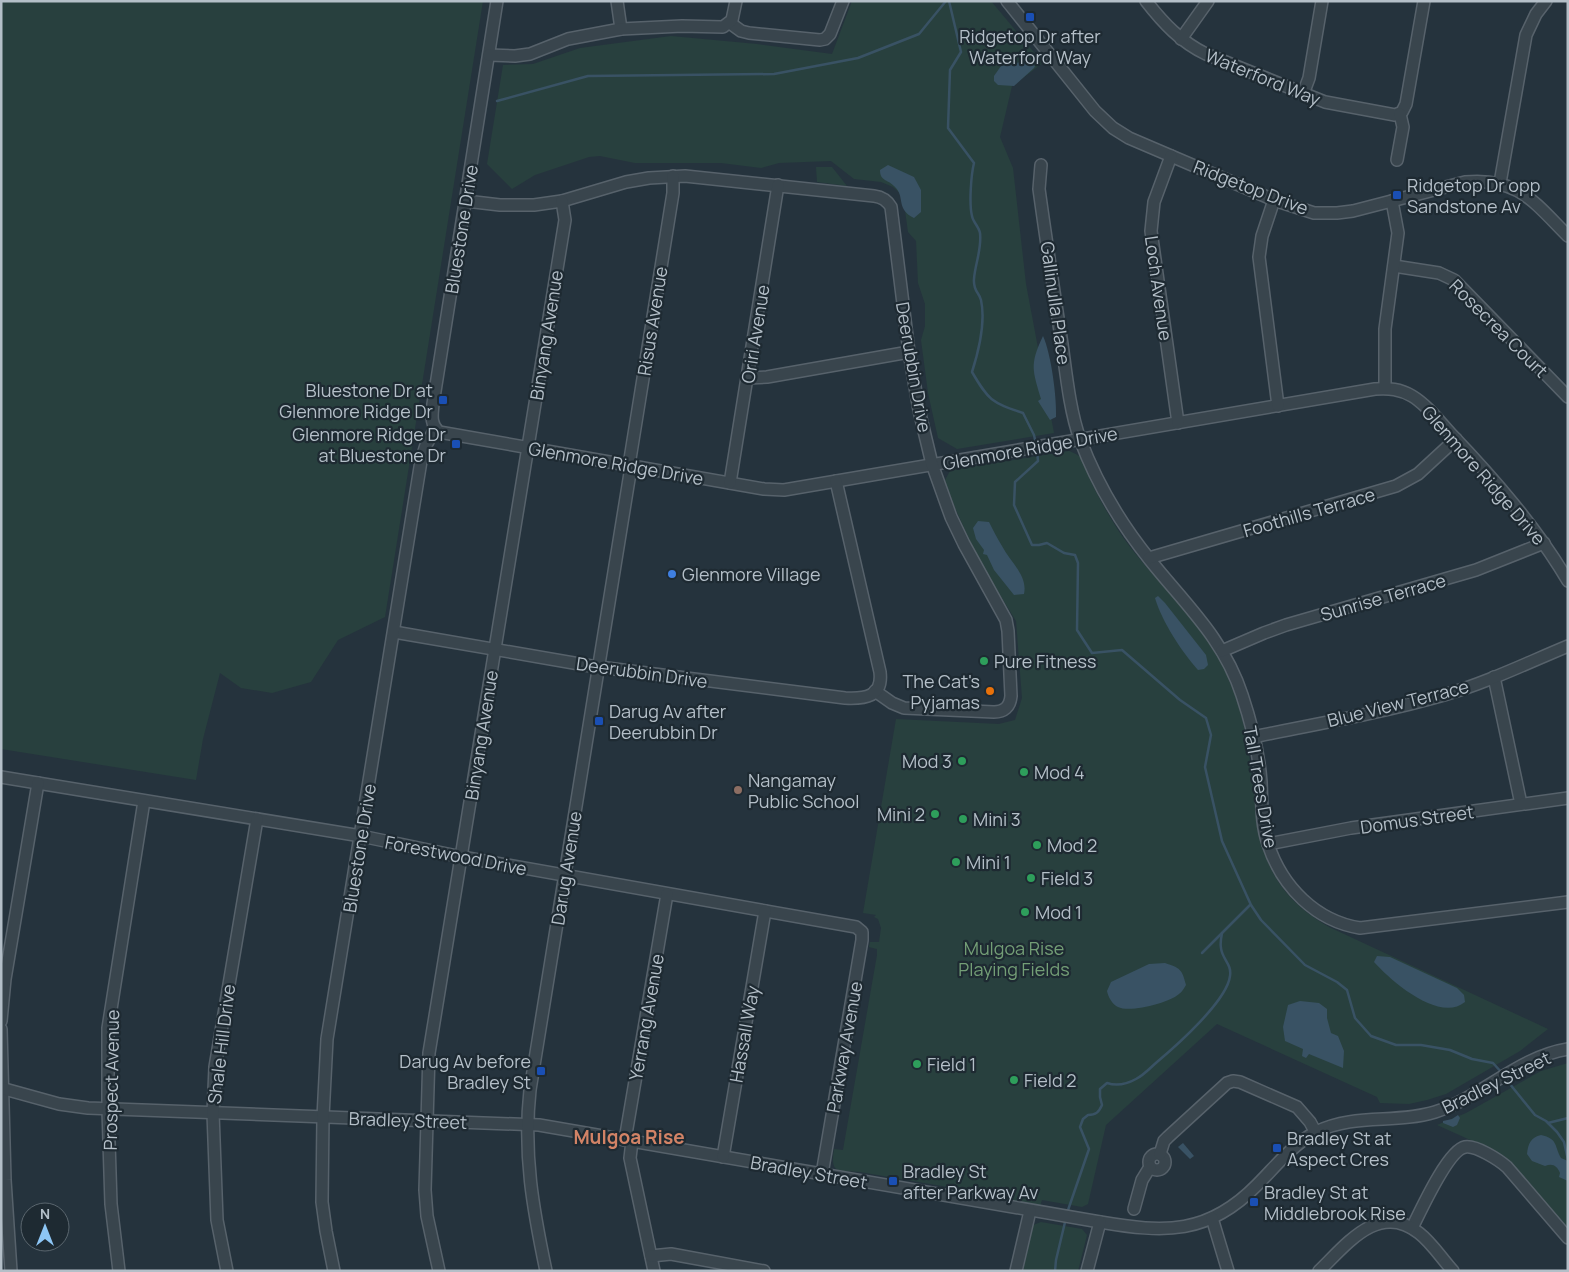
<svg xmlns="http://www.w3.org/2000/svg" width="1569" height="1272" font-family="Manrope,sans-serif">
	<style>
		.green { fill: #28403e }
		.water { fill: #395264 }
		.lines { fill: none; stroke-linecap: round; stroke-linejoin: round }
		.stream { stroke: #395264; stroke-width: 2.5 }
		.minor-casing { stroke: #57626b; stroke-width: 14 }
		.minor { stroke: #39454d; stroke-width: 11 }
		.transit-dot { fill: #1a4fb4; stroke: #1e2a32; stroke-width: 2 }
		.shop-dot { fill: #3f7fe0; stroke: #1e2a32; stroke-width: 2 }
		.leisure-dot { fill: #2e9e5b; stroke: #1e2a32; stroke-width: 2 }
		.food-dot { fill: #e8710a; stroke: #1e2a32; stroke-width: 2 }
		.education-dot { fill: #8d6e63; stroke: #1e2a32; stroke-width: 2 }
		.labels { text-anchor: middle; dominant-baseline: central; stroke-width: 4.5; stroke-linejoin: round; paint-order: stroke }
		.poi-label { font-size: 18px; fill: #b4bfc8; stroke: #1e2a32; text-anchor: start }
		.street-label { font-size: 18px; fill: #b4bfc8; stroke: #1e2a32 }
		.park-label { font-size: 18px; fill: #739e76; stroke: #1e2a32 }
		.neighbourhood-label { font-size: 19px; font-weight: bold; fill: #d28366; stroke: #1e2a32 }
	</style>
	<rect width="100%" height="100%" fill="#25333d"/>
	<g class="green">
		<path d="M1,1H483L385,617L338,640L311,682L272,693L241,688L220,673L203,739L196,780L1,749Z"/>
		<path d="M852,1H991L1043,63L1012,86L1000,137L1013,168L1026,284L1054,433L957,449L938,438L928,393L921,340L925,326V304L918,283L916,241L908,232L903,196L893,187L881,182L854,179L831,161L779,163L761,168L721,163H635L600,156L589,157L535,175L512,189L487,164L503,65L533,64L580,48L671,36L757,44L832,54Z"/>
		<path d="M816,167H832L847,186L817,182Z"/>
		<path d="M1069,451C1074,453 1079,455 1082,459C1085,465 1086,471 1089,477C1097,495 1107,513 1118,530C1149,577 1196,613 1222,664C1236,693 1245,723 1249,754C1260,830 1253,883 1329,927L1548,1029L1520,1051L1446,1094L1427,1100L1409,1104L1380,1103L1377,1097L1217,1024L1106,1125L1088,1204L1082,1207L1042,1200L1040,1206L1013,1201L1006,1197L860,1172C838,1170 830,1175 834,1149L843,1150L877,955V949L869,947L870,942H879L881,928L878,919L874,917L876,915L863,913L896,719L999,724L1015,720L1022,698L1016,621L979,561L955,508L945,480L950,471L957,469Z"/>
		<path d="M1568,1063V1228L1508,1159L1499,1153L1437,1125L1466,1113L1541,1071Z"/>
		<path d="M1041,1222L1082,1229L1087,1235L1078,1271H1023L1033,1225Z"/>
	</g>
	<g class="water">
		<path d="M1026,61L1035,66L1034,68L1014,86L998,85L994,81V76L1001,66Z"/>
		<path d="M888,165L914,177L921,190V212L914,218C895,209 906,196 894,186C887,179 880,181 880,170Z"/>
		<path d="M1043,336C1051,353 1057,398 1056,417L1050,420L1038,401L1041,399C1033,371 1029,365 1043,336Z"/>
		<path d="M978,521L989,522C993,530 997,538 1002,546C1010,562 1028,575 1024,594L1014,595L994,570L987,555L983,554L984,550L976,539L973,528Z"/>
		<path d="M1158,596L1165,603L1206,655L1208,665L1204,669L1198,670C1182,652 1162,622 1155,598Z"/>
		<path d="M1377,956L1390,957L1457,988L1464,995L1465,1002C1439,1023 1391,981 1374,962Z"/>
		<path d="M1165,963C1180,968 1182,969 1186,985C1184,988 1182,992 1179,994C1169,1003 1130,1013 1118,1007C1113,1005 1108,997 1107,991L1111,982L1149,964Z"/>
		<path d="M1300,1001L1319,1003L1327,1009V1018L1331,1033L1338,1036L1344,1051L1343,1068L1309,1054L1306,1058L1302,1056L1303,1049L1285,1041L1283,1027L1288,1005Z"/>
		<path d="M1458,1115L1460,1118L1457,1125L1453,1127L1443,1123V1121L1452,1119Z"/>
		<path d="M1541,1135C1558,1139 1554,1145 1561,1158L1568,1161V1181L1559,1177L1560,1173C1557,1166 1553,1163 1545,1166L1532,1161L1527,1154C1528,1144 1531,1137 1541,1135Z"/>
		<path d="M1183,1143L1194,1156L1190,1159L1178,1147Z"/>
	</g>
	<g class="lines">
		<g class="stream">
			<path d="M949,1L961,52L950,70L948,128L974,163C971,175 969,204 972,216C973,222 979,227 980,233C982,249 975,264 974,279C973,291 979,292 981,300C986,323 979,350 972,372C989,401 991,402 1023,413L1034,435L1036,444"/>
			<path d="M497,101L588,76L774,74L858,58L919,34L946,1"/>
			<path d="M1037,450L1038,461L1015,482L1014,505L1032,545H1039L1047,543L1064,553L1075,555L1078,563L1077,630L1092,653L1122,650L1180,700L1206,718L1211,735L1205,767L1222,841L1251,905L1261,920L1305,965L1337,982L1347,990L1355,1018L1371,1036L1396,1045H1421L1450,1050L1472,1059L1493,1063L1502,1073"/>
			<path d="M1202,953L1250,905"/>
			<path d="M1505,1078L1535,1115L1546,1121L1557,1132L1564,1142L1568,1160"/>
			<path d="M1548,1123L1568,1118"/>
			<path d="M1067,1213L1089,1149L1080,1127L1083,1119L1088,1115C1096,1115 1099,1112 1102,1105L1100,1097V1089L1107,1083C1116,1086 1127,1084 1136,1079C1144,1075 1150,1068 1157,1062C1176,1046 1227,1001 1230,976C1232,964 1222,959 1221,948C1220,943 1221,938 1222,933"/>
			<path d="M1055,1271L1056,1260L1066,1218"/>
		</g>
		<g class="minor-casing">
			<g id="minor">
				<path d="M497,1L433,404C432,415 430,424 439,432L764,489L784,490L1375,389C1389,388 1400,389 1412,396C1427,405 1439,421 1451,434C1494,479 1536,527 1568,581"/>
				<path d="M617,1L621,29"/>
				<path d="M1007,1L1095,111L1113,128L1129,138L1274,200L1314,213H1337L1353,211L1465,182C1518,177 1534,202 1568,236"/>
				<path d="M1146,1C1163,23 1181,42 1206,54L1325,102L1395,115L1402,112L1406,104L1424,1"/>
				<path d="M730,23L741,31L749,33L820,40L825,39L830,34L843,1"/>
				<path d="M1181,39L1208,1"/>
				<path d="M489,55L515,56L530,54L568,39L621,29L682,26L723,27L732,20L736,1"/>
				<path d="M1303,94L1309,78L1322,1"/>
				<path d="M1171,156L1154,202L1151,231L1178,423"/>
				<path d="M1397,160L1403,127L1400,114"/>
				<path d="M1041,165L1039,189C1046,240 1054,292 1062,344C1066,373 1070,412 1080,439C1096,482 1121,524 1150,560C1185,604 1224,639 1242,695C1251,722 1259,753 1261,782C1262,803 1261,824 1268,844C1282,887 1316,921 1360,928L1568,902"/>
				<path d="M1500,183L1526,35L1536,14L1546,1"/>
				<path d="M1274,200L1262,236L1259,257L1278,406"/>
				<path d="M466,201L500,205H534L562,201L626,182L649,178L685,176L874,196C882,197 887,200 891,207L909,352L919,410L932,464L951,517L964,544L1006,620L1008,631L1011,696C1010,707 1004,712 994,712L904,708L892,703L875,691"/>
				<path d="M1394,266L1439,273L1454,280L1568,397"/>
				<path d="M748,378L767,377L909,352"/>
				<path d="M1385,388V329L1398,233L1392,201"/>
				<path d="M730,483L778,185"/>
				<path d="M1149,558L1396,486L1418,474L1456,439"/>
				<path d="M394,632L591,666L845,698C865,699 883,697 880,672L836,481"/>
				<path d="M1222,651L1264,633L1286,625L1476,570L1544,543"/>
				<path d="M1494,677L1521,804"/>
				<path d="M1253,737C1317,724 1381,713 1444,695C1486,683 1527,663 1568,646"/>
				<path d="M1,777L361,836L462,857L856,927L862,932V940L822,1174"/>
				<path d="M1268,844L1351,828L1568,798"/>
				<path d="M1,1021L5,979L38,783"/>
				<path d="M1,1029L5,1180L11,1271"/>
				<path d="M1,1088L59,1104L88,1108L539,1125L1100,1222C1165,1233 1208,1235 1257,1185C1276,1166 1292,1145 1316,1132C1355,1113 1395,1124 1435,1112C1482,1097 1518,1057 1568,1049"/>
				<path d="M625,1140L667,894"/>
				<path d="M632,1141L630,1158L654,1271"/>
				<circle cx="1157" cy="1162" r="8"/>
				<path d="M1160,1154L1164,1141L1168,1137L1227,1083L1233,1081L1240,1082L1297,1107L1310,1122L1316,1133"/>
				<path d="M723,1157L765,911"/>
				<path d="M1134,1209L1142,1180L1150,1167"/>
				<path d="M1212,1218L1228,1271"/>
				<path d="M1412,1228C1420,1212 1448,1150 1465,1147C1476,1145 1499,1160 1507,1167L1568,1238"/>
				<path d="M651,1256L671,1254L764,1271"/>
				<path d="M119,1271L111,1204L108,1110V1028L144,801"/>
				<path d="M227,1271L217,1220L213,1113L215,1067L257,819"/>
				<path d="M334,1271L326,1231L322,1202L323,1117L327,1039L421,461L426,445L435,429"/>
				<path d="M439,1271L427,1216L425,1190L429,1053L565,220L562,201"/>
				<path d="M546,1271C533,1209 523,1154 530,1090L630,473V459L673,193V176"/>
				<path d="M1016,1271L1030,1211"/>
				<path d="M1087,1271L1100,1222"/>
				<path d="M1319,1271C1346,1245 1379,1201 1419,1233C1432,1243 1442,1259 1453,1271"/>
			</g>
		</g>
		<use href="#minor" class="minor"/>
	</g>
	<g class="transit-dot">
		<rect x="1025" y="12" width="10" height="10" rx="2.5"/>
		<rect x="1392" y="190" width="10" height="10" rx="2.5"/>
		<rect x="438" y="395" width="10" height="10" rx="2.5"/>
		<rect x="451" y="439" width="10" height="10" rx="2.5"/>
		<rect x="594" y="716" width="10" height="10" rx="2.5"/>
		<rect x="536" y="1066" width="10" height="10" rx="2.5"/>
		<rect x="1272" y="1143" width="10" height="10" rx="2.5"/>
		<rect x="888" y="1176" width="10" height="10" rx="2.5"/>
		<rect x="1249" y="1197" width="10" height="10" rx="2.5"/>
	</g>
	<circle class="shop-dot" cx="672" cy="574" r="5"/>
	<g class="leisure-dot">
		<circle cx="984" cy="661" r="5"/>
		<circle cx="962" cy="761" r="5"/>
		<circle cx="1024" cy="772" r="5"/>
		<circle cx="935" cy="814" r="5"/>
		<circle cx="963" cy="819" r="5"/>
		<circle cx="1037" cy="845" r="5"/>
		<circle cx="956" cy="862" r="5"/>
		<circle cx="1031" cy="878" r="5"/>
		<circle cx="1025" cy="912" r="5"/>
		<circle cx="917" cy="1064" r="5"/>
		<circle cx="1014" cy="1080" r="5"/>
	</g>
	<circle class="food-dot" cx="990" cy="691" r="5"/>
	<circle class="education-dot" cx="738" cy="790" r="5"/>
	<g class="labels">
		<g class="poi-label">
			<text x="1030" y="36" text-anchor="middle">Ridgetop Dr after<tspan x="1030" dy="21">Waterford Way</tspan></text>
			<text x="1407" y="185">Ridgetop Dr opp<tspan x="1407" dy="21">Sandstone Av</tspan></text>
			<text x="433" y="390" text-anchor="end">Bluestone Dr at<tspan x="433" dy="21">Glenmore Ridge Dr</tspan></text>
			<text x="446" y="434" text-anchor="end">Glenmore Ridge Dr<tspan x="446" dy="21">at Bluestone Dr</tspan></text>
			<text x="682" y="574">Glenmore Village</text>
			<text x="994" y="661">Pure Fitness</text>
			<text x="980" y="681" text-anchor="end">The Cat's<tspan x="980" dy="21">Pyjamas</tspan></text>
			<text x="609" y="711">Darug Av after<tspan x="609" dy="21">Deerubbin Dr</tspan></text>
			<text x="952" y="761" text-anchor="end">Mod 3</text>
			<text x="1034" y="772">Mod 4</text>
			<text x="748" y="780">Nangamay<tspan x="748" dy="21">Public School</tspan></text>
			<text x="925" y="814" text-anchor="end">Mini 2</text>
			<text x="973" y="819">Mini 3</text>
			<text x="1047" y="845">Mod 2</text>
			<text x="966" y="862">Mini 1</text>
			<text x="1041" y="878">Field 3</text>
			<text x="1035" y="912">Mod 1</text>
			<text x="531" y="1061" text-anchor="end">Darug Av before<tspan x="531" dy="21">Bradley St</tspan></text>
			<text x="927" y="1064">Field 1</text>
			<text x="1024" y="1080">Field 2</text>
			<text x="1287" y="1138">Bradley St at<tspan x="1287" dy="21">Aspect Cres</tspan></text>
			<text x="903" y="1171">Bradley St<tspan x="903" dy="21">after Parkway Av</tspan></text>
			<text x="1264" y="1192">Bradley St at<tspan x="1264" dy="21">Middlebrook Rise</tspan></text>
		</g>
		<g class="street-label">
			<text transform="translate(1263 77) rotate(22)">Waterford Way</text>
			<text transform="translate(1251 187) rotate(21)">Ridgetop Drive</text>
			<text transform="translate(461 229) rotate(-81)">Bluestone Drive</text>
			<text transform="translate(1159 288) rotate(82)">Loch Avenue</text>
			<text transform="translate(1056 303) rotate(82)">Gallinulla Place</text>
			<text transform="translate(652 321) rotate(-81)">Risus Avenue</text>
			<text transform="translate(1499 328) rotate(45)">Rosecrea Court</text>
			<text transform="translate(755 334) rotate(-81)">Oriri Avenue</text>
			<text transform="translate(546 335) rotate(-81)">Binyang Avenue</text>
			<text transform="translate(914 367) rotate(80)">Deerubbin Drive</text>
			<text transform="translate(1030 448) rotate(-10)">Glenmore Ridge Drive</text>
			<text transform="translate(616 463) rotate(10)">Glenmore Ridge Drive</text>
			<text transform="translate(1484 475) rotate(49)">Glenmore Ridge Drive</text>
			<text transform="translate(1309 512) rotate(-16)">Foothills Terrace</text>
			<text transform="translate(1383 597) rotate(-16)">Sunrise Terrace</text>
			<text transform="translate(642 672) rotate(8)">Deerubbin Drive</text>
			<text transform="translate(1398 703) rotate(-14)">Blue View Terrace</text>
			<text transform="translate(481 735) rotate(-81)">Binyang Avenue</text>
			<text transform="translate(1261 787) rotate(80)">Tall Trees Drive</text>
			<text transform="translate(1417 819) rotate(-8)">Domus Street</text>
			<text transform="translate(359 848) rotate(-81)">Bluestone Drive</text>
			<text transform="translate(456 855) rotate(11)">Forestwood Drive</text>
			<text transform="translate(566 868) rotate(-81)">Darug Avenue</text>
			<text transform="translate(646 1017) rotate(-80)">Yerrang Avenue</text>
			<text transform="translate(744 1034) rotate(-80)">Hassall Way</text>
			<text transform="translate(221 1044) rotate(-83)">Shale Hill Drive</text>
			<text transform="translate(844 1047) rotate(-80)">Parkway Avenue</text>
			<text transform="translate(111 1080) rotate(-89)">Prospect Avenue</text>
			<text transform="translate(1496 1082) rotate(-26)">Bradley Street</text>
			<text transform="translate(408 1120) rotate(2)">Bradley Street</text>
			<text transform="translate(809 1172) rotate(10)">Bradley Street</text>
		</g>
		<g class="park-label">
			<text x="1014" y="948">Mulgoa Rise<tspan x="1014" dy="21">Playing Fields</tspan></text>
		</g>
		<g class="neighbourhood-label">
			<text x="629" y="1137">Mulgoa Rise</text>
		</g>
	</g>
	<rect width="1569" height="1272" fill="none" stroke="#b4bfc8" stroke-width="5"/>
	<g transform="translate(45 1227)"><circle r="24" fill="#1e2a32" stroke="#5a666e"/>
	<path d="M0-4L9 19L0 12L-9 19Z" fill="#8dc6f5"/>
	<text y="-8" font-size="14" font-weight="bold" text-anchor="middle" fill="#b4bfc8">N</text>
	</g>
</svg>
